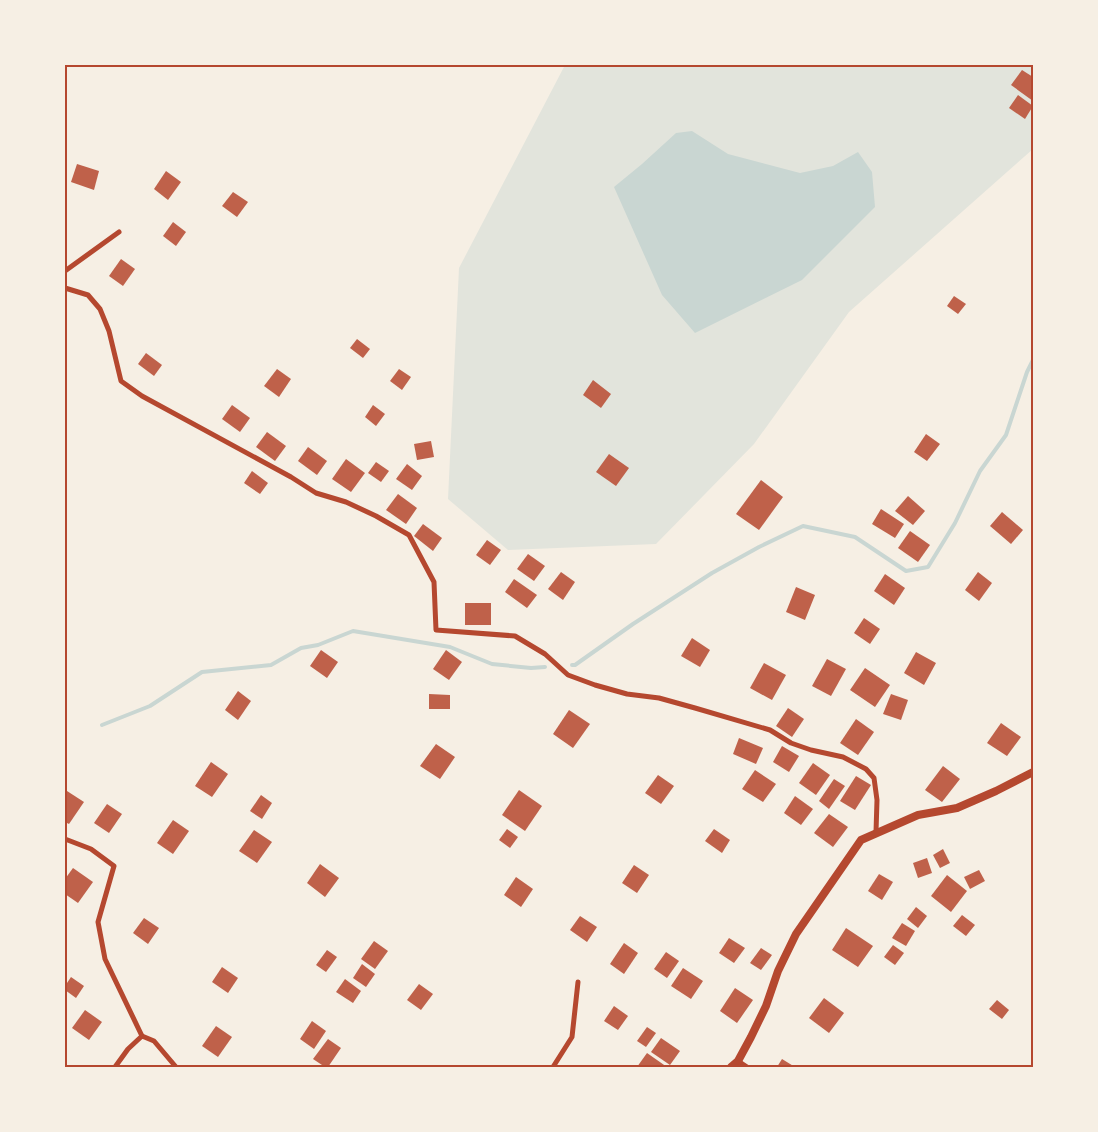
<svg xmlns="http://www.w3.org/2000/svg" width="1098" height="1132" font-family="'Archivo Narrow',sans-serif">
	<style>
		.green { fill: #e2e4dc }
		.water { fill: #c9d6d2 }
		.lines { fill: none; stroke-linecap: round; stroke-linejoin: round }
		.stream { stroke: #c9d6d2; stroke-width: 4 }
		.building { fill: #bf614a }
		.minor { stroke: #b5482f; stroke-width: 5 }
		.secondary { stroke: #b5482f; stroke-width: 8 }
		.neatline { fill: none; stroke: #b5482f; stroke-width: 2 }
	</style>
	<rect width="100%" height="100%" fill="#f6efe4"/>
	<path class="green" d="M565,65H1033V149L849,312L754,444L656,544L508,550L448,499L459,268Z"/>
	<path class="water" d="M692,131L728,154L800,173L833,166L858,152L872,172L875,207L802,280L695,333L662,295L614,187L642,164L676,133Z"/>
	<g class="lines">
		<g class="stream">
			<path d="M572,665H575L633,624L712,573L759,547L803,526L855,537L906,571L928,567L955,523L980,471L1006,435L1027,372L1033,360"/>
			<path d="M102,725L150,706L202,672L271,665L301,648L318,645L353,631L450,647L492,664L531,668L545,667"/>
		</g>
	</g>
	<g class="building">
		<path d="M1022,70L1033,77V101L1011,85Z"/>
		<path d="M1018,95L1033,106L1025,119L1009,108Z"/>
		<path d="M77,164L99,171L94,190L71,182Z"/>
		<path d="M166,171L181,182L168,200L154,189Z"/>
		<path d="M233,192L248,202L237,217L222,206Z"/>
		<path d="M173,222L186,232L176,246L163,236Z"/>
		<path d="M121,259L135,269L123,286L109,276Z"/>
		<path d="M954,296L966,304L958,314L947,306Z"/>
		<path d="M357,339L370,349L363,358L350,348Z"/>
		<path d="M146,353L162,365L154,376L138,364Z"/>
		<path d="M277,369L291,379L279,397L264,386Z"/>
		<path d="M399,369L411,377L402,390L390,381Z"/>
		<path d="M593,380L611,394L601,408L583,395Z"/>
		<path d="M232,405L250,418L240,432L222,419Z"/>
		<path d="M373,405L385,414L376,426L365,417Z"/>
		<path d="M267,432L286,446L275,461L256,447Z"/>
		<path d="M926,434L940,444L927,461L914,452Z"/>
		<path d="M431,441L434,457L417,460L414,444Z"/>
		<path d="M308,447L327,461L317,475L298,461Z"/>
		<path d="M609,454L629,468L616,486L596,472Z"/>
		<path d="M346,459L365,473L351,492L332,479Z"/>
		<path d="M376,462L389,471L381,482L368,473Z"/>
		<path d="M407,464L422,476L412,490L396,479Z"/>
		<path d="M252,471L268,483L260,494L244,483Z"/>
		<path d="M761,480L783,497L759,530L736,514Z"/>
		<path d="M398,494L417,508L406,524L386,510Z"/>
		<path d="M908,496L925,511L913,525L895,511Z"/>
		<path d="M881,509L904,524L895,538L872,524Z"/>
		<path d="M1002,512L1023,530L1011,544L990,526Z"/>
		<path d="M423,524L442,538L433,551L414,536Z"/>
		<path d="M910,531L930,545L918,562L898,548Z"/>
		<path d="M487,540L501,550L490,565L476,555Z"/>
		<path d="M528,554L545,566L534,581L517,569Z"/>
		<path d="M561,572L575,582L563,600L548,589Z"/>
		<path d="M978,572L992,583L979,601L965,590Z"/>
		<path d="M885,574L905,588L894,605L874,591Z"/>
		<path d="M514,579L537,595L527,608L505,592Z"/>
		<path d="M796,587L815,595L805,620L786,612Z"/>
		<rect x="465" y="603" width="26" height="22"/>
		<path d="M864,618L880,629L870,644L854,633Z"/>
		<path d="M692,638L710,650L700,667L681,656Z"/>
		<path d="M321,650L338,662L327,678L310,666Z"/>
		<path d="M446,650L462,662L449,680L433,669Z"/>
		<path d="M916,652L936,663L924,685L904,673Z"/>
		<path d="M827,659L846,669L831,696L812,686Z"/>
		<path d="M764,663L786,675L772,700L750,688Z"/>
		<path d="M865,668L890,685L875,707L850,690Z"/>
		<path d="M238,691L251,701L238,720L225,710Z"/>
		<path d="M429,694L450,695V709H429Z"/>
		<path d="M891,694L908,700L901,720L883,714Z"/>
		<path d="M788,708L804,719L792,737L776,726Z"/>
		<path d="M569,710L590,724L573,748L553,734Z"/>
		<path d="M856,719L874,732L858,755L840,743Z"/>
		<path d="M1001,723L1021,737L1007,756L987,743Z"/>
		<path d="M739,738L763,748L756,764L733,754Z"/>
		<path d="M436,744L455,757L440,779L420,766Z"/>
		<path d="M782,746L799,756L789,772L773,762Z"/>
		<path d="M211,762L228,774L212,797L195,786Z"/>
		<path d="M813,763L830,775L816,795L799,783Z"/>
		<path d="M943,766L960,779L942,802L925,790Z"/>
		<path d="M755,770L776,784L763,802L742,789Z"/>
		<path d="M658,775L674,786L661,804L645,793Z"/>
		<path d="M856,776L871,785L855,810L840,801Z"/>
		<path d="M834,779L845,786L829,809L819,801Z"/>
		<path d="M519,790L542,806L525,831L502,815Z"/>
		<path d="M67,791L84,802L69,824L65,822V793Z"/>
		<path d="M261,795L272,803L262,819L250,811Z"/>
		<path d="M795,796L813,809L801,825L784,813Z"/>
		<path d="M107,804L122,814L109,833L94,823Z"/>
		<path d="M829,814L848,827L833,847L814,833Z"/>
		<path d="M173,820L189,831L173,854L157,843Z"/>
		<path d="M507,829L518,837L510,848L499,840Z"/>
		<path d="M714,829L730,840L722,853L705,841Z"/>
		<path d="M254,830L272,842L257,863L239,851Z"/>
		<path d="M943,849L950,863L940,868L933,855Z"/>
		<path d="M927,858L932,873L918,878L913,863Z"/>
		<path d="M320,864L339,878L325,897L307,883Z"/>
		<path d="M634,865L649,875L637,893L622,883Z"/>
		<path d="M73,868L93,882L78,903L65,894V879Z"/>
		<path d="M979,870L985,881L970,889L964,877Z"/>
		<path d="M879,874L893,882L882,900L868,891Z"/>
		<path d="M947,875L967,891L951,912L931,896Z"/>
		<path d="M516,877L533,889L521,907L504,895Z"/>
		<path d="M916,907L927,916L918,928L907,919Z"/>
		<path d="M962,915L975,925L966,936L953,926Z"/>
		<path d="M580,916L597,927L587,942L570,930Z"/>
		<path d="M144,918L159,928L148,944L133,933Z"/>
		<path d="M902,923L915,931L906,946L892,938Z"/>
		<path d="M846,928L873,946L858,967L832,950Z"/>
		<path d="M729,938L745,948L734,963L719,953Z"/>
		<path d="M374,941L388,951L375,969L361,959Z"/>
		<path d="M624,943L638,953L624,974L610,964Z"/>
		<path d="M893,945L904,953L895,965L884,957Z"/>
		<path d="M761,948L772,955L761,970L750,963Z"/>
		<path d="M327,950L337,957L326,972L316,965Z"/>
		<path d="M666,952L679,961L667,978L654,969Z"/>
		<path d="M362,964L375,974L366,987L353,978Z"/>
		<path d="M222,967L238,978L228,993L212,982Z"/>
		<path d="M683,968L703,981L691,999L671,986Z"/>
		<path d="M71,977L84,986L76,998L65,990V986Z"/>
		<path d="M345,979L361,991L353,1003L336,992Z"/>
		<path d="M419,984L433,994L421,1010L407,1000Z"/>
		<path d="M735,988L753,1000L737,1023L720,1011Z"/>
		<path d="M824,998L844,1013L829,1033L809,1018Z"/>
		<path d="M997,1000L1009,1010L1002,1019L989,1009Z"/>
		<path d="M614,1006L628,1016L618,1030L604,1021Z"/>
		<path d="M85,1010L102,1022L89,1040L72,1028Z"/>
		<path d="M312,1021L326,1031L314,1049L300,1039Z"/>
		<path d="M216,1026L232,1037L218,1057L202,1046Z"/>
		<path d="M647,1027L656,1033L646,1047L637,1041Z"/>
		<path d="M661,1038L680,1051L670,1065L651,1052Z"/>
		<path d="M328,1039L341,1048L328,1067H325L313,1059Z"/>
		<path d="M647,1053L667,1067H637Z"/>
		<path d="M782,1059L795,1067H777Z"/>
	</g>
	<g class="lines">
		<g class="minor">
			<path d="M65,271L119,232"/>
			<path d="M65,288L88,295L100,309L109,331L121,381L142,396L291,477L316,493L346,502L376,516L409,535L434,582L436,630L515,636L545,654L568,675L595,685L627,694L659,698L695,708L770,730L791,743L811,750L843,757L866,769L874,778L877,800L876,832"/>
			<path d="M65,839L91,849L114,866L98,922L105,959L142,1036"/>
			<path d="M738,1061L747,1067"/>
			<path d="M115,1067L128,1049L142,1036L154,1041L176,1067"/>
			<path d="M553,1067L572,1037L578,982"/>
		</g>
		<path class="secondary" d="M731,1067L738,1061L751,1037L766,1006L778,971L796,934L861,840L918,815L957,808L996,791L1033,772"/>
	</g>
	<rect width="1098" height="1132" fill="none" stroke="#f6efe4" stroke-width="132"/>
	<rect x="66" y="66" width="966" height="1000" class="neatline"/>
</svg>
